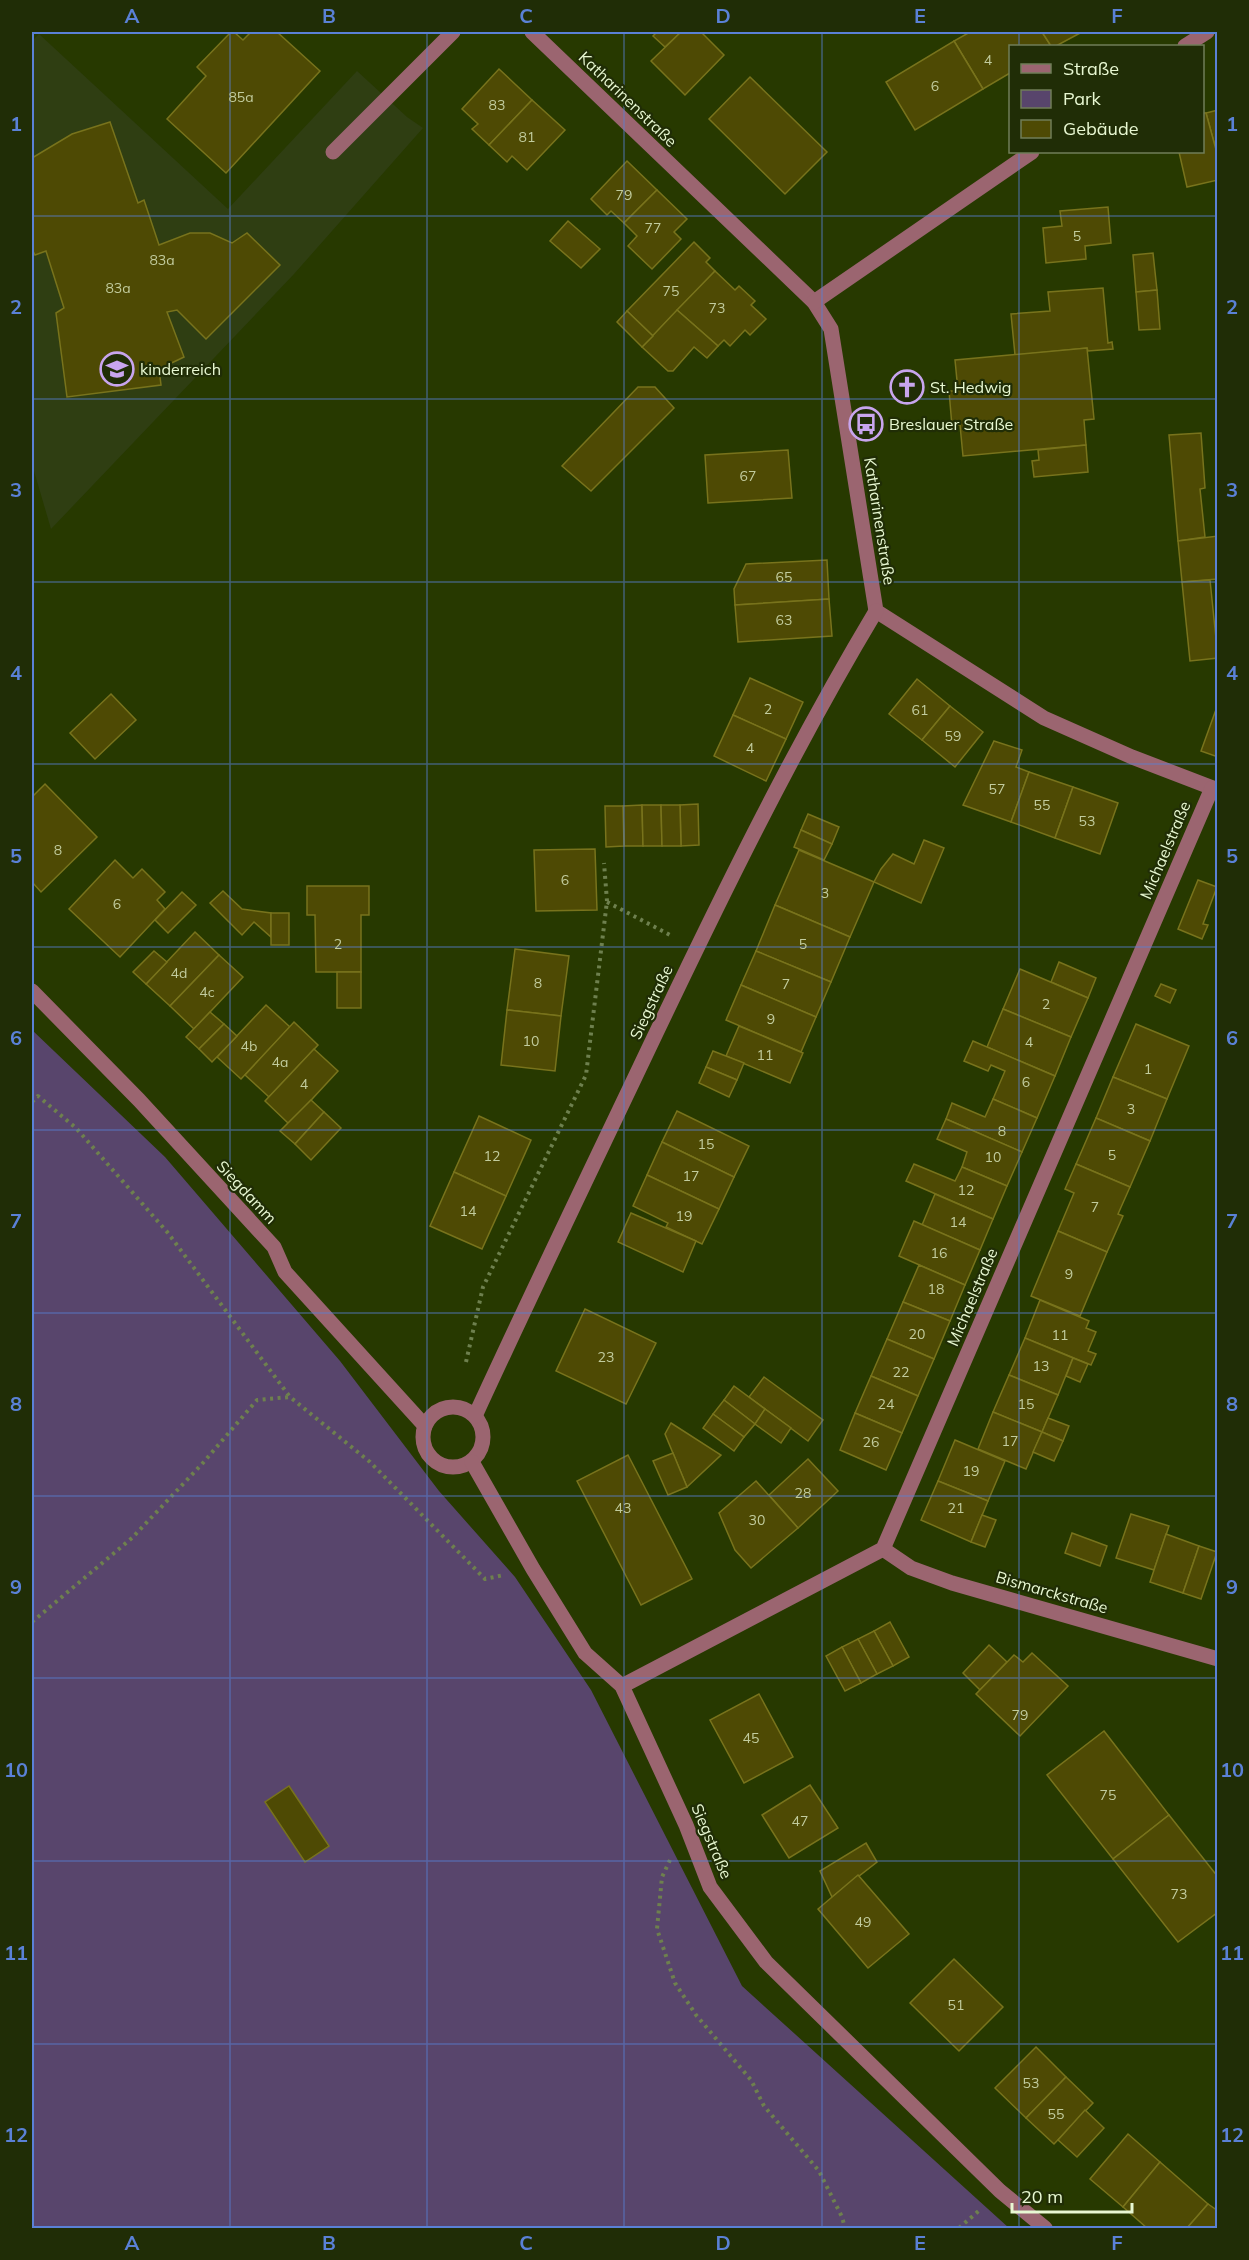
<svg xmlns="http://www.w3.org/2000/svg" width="1249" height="2260" font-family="Mulish,sans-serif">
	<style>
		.built { fill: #2f3e12 }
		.green { fill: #58456c }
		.building { fill: #4e4a04; stroke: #78731c; stroke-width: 1.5 }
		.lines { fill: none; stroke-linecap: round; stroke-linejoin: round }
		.path { stroke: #6e804e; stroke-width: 4; stroke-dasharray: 3 4.5; stroke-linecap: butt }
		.lane { stroke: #9b6570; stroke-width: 15 }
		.street { stroke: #9b6570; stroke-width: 15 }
		.grid { fill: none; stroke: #5a81d6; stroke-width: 1.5; stroke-opacity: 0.55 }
		.labels { text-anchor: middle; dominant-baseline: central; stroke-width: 4.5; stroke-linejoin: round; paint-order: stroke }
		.number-label { font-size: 14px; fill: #c2cc9e }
		.street-label { font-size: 16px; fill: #e8f8d2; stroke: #202d06 }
		.poi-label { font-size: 16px; fill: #e8f8d2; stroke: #202d06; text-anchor: start }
		.neatline { fill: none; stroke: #5a81d6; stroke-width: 2 }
		.grid-label { font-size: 20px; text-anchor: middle; font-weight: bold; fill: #5a81d6 }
	</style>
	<rect width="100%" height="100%" fill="#273900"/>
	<path class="built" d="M39,34L228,209L357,71L407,117L423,128L294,274L51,529L32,464V41Z"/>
	<path class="green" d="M32,1030L165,1157L340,1361L439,1491L515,1577L591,1690L742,1986L1009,2228H32Z"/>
	<g class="building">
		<path d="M231,32H234L243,40L251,32H277L320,71L226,173L167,119L206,76L197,67Z"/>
		<path d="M657,32H681L665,47L653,36Z"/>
		<path d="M681,32H701L724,55L685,95L651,61Z"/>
		<path d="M970,32H1042L1051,46H1010V73L983,89L954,41Z"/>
		<path d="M1042,32H1082L1056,46H1051Z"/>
		<path d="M954,41L983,89L915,130L886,82Z"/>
		<path d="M499,69L532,100L489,145L472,129L478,124L462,109Z"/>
		<path d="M750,77L827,152L785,194L709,119Z"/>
		<path d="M532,100L565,130L527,170L512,156L507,162L489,145Z"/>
		<path d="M1218,110V157L1206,113Z"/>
		<path d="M1202,113H1206L1218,157V180L1187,187L1179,152H1202Z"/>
		<path d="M110,122L138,203L144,200L159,245L190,233H210L232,243L247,233L280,265L206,339L177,310L167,312L184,357L159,369L161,385L67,397L56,313L64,308L46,251L35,255L32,249V158L72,134Z"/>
		<path d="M627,161L657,190L624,223L611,211L607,215L591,199Z"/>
		<path d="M657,190L687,219L674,232L681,239L652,269L628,246L637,236L624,223Z"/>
		<path d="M1108,207L1111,243L1085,246L1086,259L1046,263L1043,228L1062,226L1060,211Z"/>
		<path d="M568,221L600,249L581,268L550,241Z"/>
		<path d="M694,242L710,258L706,262L715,271L653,336L627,311Z"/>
		<path d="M1153,253L1157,290L1136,292L1133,255Z"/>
		<path d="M715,271L735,290L739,286L755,301L751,305L766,319L750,335L745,330L730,346L724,340L718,346L677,310Z"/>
		<path d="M1103,288L1108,343L1112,342L1113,349L1088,351L1087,348L1015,355L1011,314L1050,311L1048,292Z"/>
		<path d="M1157,290L1160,329L1139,330L1136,292Z"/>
		<path d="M677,310L718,346L707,358L694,347L673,371H668L642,347Z"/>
		<path d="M627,311L653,336L642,347L617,322Z"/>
		<path d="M1087,348L1094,419L1084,420L1086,445L963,456L960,425L952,426L949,391H958L955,360Z"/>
		<path d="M638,387H655L674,408L591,491L562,466Z"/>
		<path d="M1201,433L1205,488L1200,489L1205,537L1178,541L1169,435Z"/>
		<path d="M1086,445L1088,472L1034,477L1032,461L1039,460L1038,450Z"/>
		<path d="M788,450L792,498L708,503L705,455Z"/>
		<path d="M1218,536V579L1182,582L1178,541Z"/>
		<path d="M827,560L829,599L735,605L734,589L746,564Z"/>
		<path d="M1210,580L1218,658L1190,661L1182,582Z"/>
		<path d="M829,599L832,636L738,642L735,605Z"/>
		<path d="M750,678L803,702L786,739L733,715Z"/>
		<path d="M917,679L950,706L922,740L889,714Z"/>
		<path d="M111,694L136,720L95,759L70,733Z"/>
		<path d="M1218,704V757L1201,751Z"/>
		<path d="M950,706L983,732L955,767L922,740Z"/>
		<path d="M733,715L786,739L766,781L714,756Z"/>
		<path d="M994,741L1022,750L1016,767L1029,772L1011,822L963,805Z"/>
		<path d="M1029,772L1073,787L1055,838L1011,822Z"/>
		<path d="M45,784L97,837L41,892L32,882V797Z"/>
		<path d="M1073,787L1118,803L1100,854L1055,838Z"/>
		<path d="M698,804L699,845L681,846L680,805Z"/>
		<path d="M642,805L643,846H624L623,806Z"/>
		<path d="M642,805H661L662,846H643Z"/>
		<path d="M661,805H680L681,846H662Z"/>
		<path d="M605,806H623L624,846L606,847Z"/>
		<path d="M808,814L839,827L832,844L801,830Z"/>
		<path d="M801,830L832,844L824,860L794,847Z"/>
		<path d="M924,840L944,848L921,903L874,882L881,869L893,854L914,864Z"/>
		<path d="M595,849L597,910L536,911L534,850Z"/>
		<path d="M799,850L874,882L850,937L775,905Z"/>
		<path d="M115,860L133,878L142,869L165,892L157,900L165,909L120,957L69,909Z"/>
		<path d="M1198,880L1217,887L1203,924L1208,925L1202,939L1178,929Z"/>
		<path d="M307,886H369V915H361V972H316L315,915H307Z"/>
		<path d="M223,891L242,909L271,913V937L254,922L242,935L210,903Z"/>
		<path d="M182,892L196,905L168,933L155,920Z"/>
		<path d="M775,905L850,937L831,982L756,951Z"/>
		<rect x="271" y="913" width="18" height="32"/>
		<path d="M195,932L219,955L170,1006L146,984Z"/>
		<path d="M515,949L569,956L561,1016L507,1010Z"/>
		<path d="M154,951L167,962L146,984L133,972Z"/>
		<path d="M756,951L831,982L816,1017L741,985Z"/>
		<path d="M219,955L243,977L194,1029L170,1006Z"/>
		<path d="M1059,962L1096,978L1088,998L1051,982Z"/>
		<path d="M1020,969L1088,998L1071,1037L1003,1009Z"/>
		<rect x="337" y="972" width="24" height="36"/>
		<path d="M1161,984L1176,990L1170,1003L1155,996Z"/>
		<path d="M741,985L816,1017L801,1052L726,1020Z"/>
		<path d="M266,1005L290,1027L241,1079L217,1057Z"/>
		<path d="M1003,1009L1071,1037L1055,1076L987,1047Z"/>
		<path d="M507,1010L561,1016L555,1071L501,1065Z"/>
		<path d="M210,1012L224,1024L199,1049L186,1037Z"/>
		<path d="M294,1022L318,1045L269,1097L245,1075Z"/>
		<path d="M224,1024L237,1036L212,1062L199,1049Z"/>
		<path d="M1136,1024L1189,1046L1167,1099L1113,1077Z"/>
		<path d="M739,1026L803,1053L790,1083L726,1056Z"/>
		<path d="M973,1041L1055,1076L1037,1118L993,1099L1005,1071L991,1065L988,1071L964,1061Z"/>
		<path d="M314,1049L338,1071L289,1124L265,1101Z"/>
		<path d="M713,1051L744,1063L737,1080L706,1067Z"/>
		<path d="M706,1067L737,1080L729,1097L699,1083Z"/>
		<path d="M1113,1077L1167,1099L1150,1141L1096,1118Z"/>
		<path d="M993,1099L1037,1118L1022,1152L946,1119L952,1103L985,1117Z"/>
		<path d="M311,1100L324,1112L295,1144L280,1131Z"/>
		<path d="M677,1111L749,1146L734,1177L662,1142Z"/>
		<path d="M324,1112L341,1128L311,1160L295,1144Z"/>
		<path d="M479,1116L531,1140L506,1196L454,1172Z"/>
		<path d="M1096,1118L1150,1141L1130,1187L1076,1164Z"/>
		<path d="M946,1119L1022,1152L1007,1186L962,1167L967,1152L937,1139Z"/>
		<path d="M662,1142L734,1177L719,1209L647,1175Z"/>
		<path d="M914,1164L955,1181L962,1167L1007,1186L993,1219L906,1181Z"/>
		<path d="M1076,1164L1130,1187L1118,1214L1123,1216L1107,1252L1058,1231L1074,1193L1065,1189Z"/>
		<path d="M454,1172L506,1196L482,1249L430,1226Z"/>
		<path d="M647,1175L719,1209L702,1244L666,1227L668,1223L633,1206Z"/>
		<path d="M935,1194L993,1219L980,1250L922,1225Z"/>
		<path d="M631,1213L696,1241L683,1272L618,1242Z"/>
		<path d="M914,1221L980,1250L965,1285L899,1256Z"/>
		<path d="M1058,1231L1107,1252L1080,1316L1031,1296Z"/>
		<path d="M919,1265L965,1285L950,1321L903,1302Z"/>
		<path d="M1040,1300L1089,1321L1086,1328L1096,1332L1088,1351L1096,1354L1091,1365L1025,1338Z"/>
		<path d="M903,1302L950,1321L934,1359L887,1339Z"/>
		<path d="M585,1309L656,1343L626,1404L556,1371Z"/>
		<path d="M1025,1338L1073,1358L1058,1395L1009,1375Z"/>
		<path d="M887,1339L934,1359L918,1396L871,1376Z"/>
		<path d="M1073,1358L1088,1364L1080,1382L1066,1376Z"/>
		<path d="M1009,1375L1058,1395L1042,1432L993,1412Z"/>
		<path d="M871,1376L918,1396L902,1433L855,1413Z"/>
		<path d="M764,1377L823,1420L808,1441L749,1397Z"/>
		<path d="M734,1386L765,1409L755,1424L724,1400Z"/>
		<path d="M724,1400L755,1424L744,1437L713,1414Z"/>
		<path d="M765,1409L791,1428L781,1443L755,1424Z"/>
		<path d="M993,1412L1042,1432L1026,1469L978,1449Z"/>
		<path d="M855,1413L902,1433L886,1470L840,1450Z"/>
		<path d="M713,1414L744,1437L734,1451L703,1428Z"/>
		<path d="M1048,1418L1069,1426L1063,1441L1042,1432Z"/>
		<path d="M671,1423L721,1455L687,1487L665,1434Z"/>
		<path d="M1042,1432L1063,1441L1054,1461L1033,1452Z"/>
		<path d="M955,1440L1005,1461L988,1501L938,1481Z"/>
		<path d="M673,1453L687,1487L668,1495L653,1461Z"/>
		<path d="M628,1455L692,1579L641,1605L577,1481Z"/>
		<path d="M808,1459L838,1491L798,1528L769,1495Z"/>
		<path d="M756,1481L798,1528L751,1568L735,1550L719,1513Z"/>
		<path d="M938,1481L988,1501L971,1542L921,1520Z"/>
		<path d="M1131,1514L1169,1526L1154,1570L1116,1558Z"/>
		<path d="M982,1515L996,1520L985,1547L971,1542Z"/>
		<path d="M1072,1533L1107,1546L1100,1566L1065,1553Z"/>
		<path d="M1166,1534L1199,1546L1183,1593L1150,1582Z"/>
		<path d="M1199,1546L1217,1552L1201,1599L1183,1593Z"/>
		<path d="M890,1622L909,1657L893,1666L874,1631Z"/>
		<path d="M874,1631L893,1666L877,1674L858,1639Z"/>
		<path d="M858,1639L877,1674L861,1683L842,1647Z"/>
		<path d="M989,1645L1007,1662L980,1690L963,1673Z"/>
		<path d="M842,1647L861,1683L845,1691L826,1656Z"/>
		<path d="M1032,1653L1068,1686L1020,1736L976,1694L1014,1655L1023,1662Z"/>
		<path d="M759,1694L793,1757L744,1783L710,1720Z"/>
		<path d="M1104,1731L1169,1815L1113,1859L1047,1775Z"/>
		<path d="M810,1785L838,1828L789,1858L762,1815Z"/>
		<path d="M289,1786L329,1846L305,1862L265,1802Z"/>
		<path d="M1169,1815L1218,1877V1912L1178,1942L1113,1859Z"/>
		<path d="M866,1843L877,1862L832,1897L820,1871Z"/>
		<path d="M858,1875L909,1934L868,1968L818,1909Z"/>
		<path d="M954,1959L1003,2007L959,2051L910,2003Z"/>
		<path d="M1036,2047L1066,2077L1026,2118L995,2088Z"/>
		<path d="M1066,2077L1093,2103L1054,2144L1026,2118Z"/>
		<path d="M1085,2110L1104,2128L1077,2157L1058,2140Z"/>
		<path d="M1128,2134L1160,2162L1123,2207L1090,2179Z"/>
		<path d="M1160,2162L1208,2204L1187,2228H1147L1123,2207Z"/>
		<path d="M1208,2204L1218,2211V2228H1187Z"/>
	</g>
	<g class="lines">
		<g class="path">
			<path d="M607,902L672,936"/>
			<path d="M32,1102L38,1096L76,1128L168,1233L290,1397L370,1462L485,1579L504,1575"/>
			<path d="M466,1362L483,1287L586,1075L607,901L604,863"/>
			<path d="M32,1622L132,1538L202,1464L257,1400L290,1397"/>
			<path d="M670,1860L662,1877L657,1929L675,1983L696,2015L751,2080L764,2106L819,2171L842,2217L845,2228"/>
			<path d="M959,2228L981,2209"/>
		</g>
		<path class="lane" d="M333,152L453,32"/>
		<g class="street">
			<path d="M532,32L814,302L831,329L876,611L1044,718L1132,757L1218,790"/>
			<path d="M1185,46L1207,32"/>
			<path d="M814,302L1032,152"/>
			<path d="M32,991L139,1100L274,1247L285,1272L425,1426"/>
			<circle cx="453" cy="1437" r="30"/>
			<path d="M475,1416C531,1294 590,1172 648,1050C719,901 791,753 876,611"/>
			<path d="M472,1462L533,1569L585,1653L622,1686L686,1825L710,1887L766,1962L1000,2191L1045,2228"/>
			<path d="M883,1549L911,1568L952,1583L1218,1659"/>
			<path d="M622,1686L883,1549L1212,788"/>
		</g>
	</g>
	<path class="grid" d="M230,32V2228M427,32V2228M624,32V2228M822,32V2228M1019,32V46M1019,152V2228M32,216H1218M32,399H1218M32,582H1218M32,764H1218M32,947H1218M32,1130H1218M32,1313H1218M32,1496H1218M32,1678H1218M32,1861H1218M32,2044H1218"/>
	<defs>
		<g id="school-ring" transform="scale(1.725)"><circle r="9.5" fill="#202d06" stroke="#c8a5ee" stroke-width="1.5"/><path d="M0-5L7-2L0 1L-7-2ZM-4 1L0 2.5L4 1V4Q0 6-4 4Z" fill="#c8a5ee"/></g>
		<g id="church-ring" transform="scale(1.725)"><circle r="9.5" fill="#202d06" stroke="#c8a5ee" stroke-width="1.5"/><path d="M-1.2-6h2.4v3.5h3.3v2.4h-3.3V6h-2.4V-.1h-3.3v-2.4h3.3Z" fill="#c8a5ee"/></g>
		<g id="bus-ring" transform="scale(1.725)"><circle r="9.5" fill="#202d06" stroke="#c8a5ee" stroke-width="1.5"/><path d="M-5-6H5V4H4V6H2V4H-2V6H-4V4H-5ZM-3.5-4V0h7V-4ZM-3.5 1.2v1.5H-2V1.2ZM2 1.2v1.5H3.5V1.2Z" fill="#c8a5ee"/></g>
	</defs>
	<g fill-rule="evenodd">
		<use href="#school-ring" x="117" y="369"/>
		<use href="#church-ring" x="907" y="387"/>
		<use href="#bus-ring" x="866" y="424"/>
	</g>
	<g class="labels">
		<g class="number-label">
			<text x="988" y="60">4</text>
			<text x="935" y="86">6</text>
			<text x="241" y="97">85a</text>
			<text x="497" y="105">83</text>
			<text x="527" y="137">81</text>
			<text x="624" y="195">79</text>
			<text x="653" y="228">77</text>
			<text x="1077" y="236">5</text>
			<text x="162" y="260">83a</text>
			<text x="118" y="288">83a</text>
			<text x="671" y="291">75</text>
			<text x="717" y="308">73</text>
			<text x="748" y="476">67</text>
			<text x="784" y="577">65</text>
			<text x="784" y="620">63</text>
			<text x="768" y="709">2</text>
			<text x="920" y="710">61</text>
			<text x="953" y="736">59</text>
			<text x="750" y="748">4</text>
			<text x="997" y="789">57</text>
			<text x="1042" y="805">55</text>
			<text x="1087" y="821">53</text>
			<text x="58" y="850">8</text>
			<text x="565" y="880">6</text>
			<text x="825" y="893">3</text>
			<text x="117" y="904">6</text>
			<text x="338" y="944">2</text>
			<text x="803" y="944">5</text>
			<text x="179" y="973">4d</text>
			<text x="538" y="983">8</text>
			<text x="786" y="984">7</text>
			<text x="207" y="992">4c</text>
			<text x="1046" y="1004">2</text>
			<text x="771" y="1019">9</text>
			<text x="531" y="1041">10</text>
			<text x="1029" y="1042">4</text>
			<text x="249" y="1046">4b</text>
			<text x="765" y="1055">11</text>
			<text x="280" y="1062">4a</text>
			<text x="1148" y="1069">1</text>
			<text x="1026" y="1082">6</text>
			<text x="304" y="1084">4</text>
			<text x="1131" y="1109">3</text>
			<text x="1002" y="1131">8</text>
			<text x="706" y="1144">15</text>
			<text x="1112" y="1155">5</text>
			<text x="492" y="1156">12</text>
			<text x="993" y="1157">10</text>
			<text x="691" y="1176">17</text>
			<text x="966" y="1190">12</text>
			<text x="1095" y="1207">7</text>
			<text x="468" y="1211">14</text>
			<text x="684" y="1216">19</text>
			<text x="958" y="1222">14</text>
			<text x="939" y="1253">16</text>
			<text x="1069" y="1274">9</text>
			<text x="936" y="1289">18</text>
			<text x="917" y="1334">20</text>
			<text x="1060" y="1335">11</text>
			<text x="606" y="1357">23</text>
			<text x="1041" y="1366">13</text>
			<text x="901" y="1372">22</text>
			<text x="886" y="1404">24</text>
			<text x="1026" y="1404">15</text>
			<text x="1010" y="1441">17</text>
			<text x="871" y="1442">26</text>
			<text x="971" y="1471">19</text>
			<text x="803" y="1493">28</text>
			<text x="623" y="1508">43</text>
			<text x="956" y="1508">21</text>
			<text x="757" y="1520">30</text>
			<text x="1020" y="1715">79</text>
			<text x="751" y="1738">45</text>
			<text x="1108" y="1795">75</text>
			<text x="800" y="1821">47</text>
			<text x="1179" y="1894">73</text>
			<text x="863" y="1922">49</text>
			<text x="956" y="2005">51</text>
			<text x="1031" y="2083">53</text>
			<text x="1056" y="2114">55</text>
		</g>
		<g class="street-label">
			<text transform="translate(628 99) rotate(44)">Katharinenstraße</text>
			<text transform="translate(880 521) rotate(81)">Katharinenstraße</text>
			<text transform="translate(1165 850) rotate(-67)">Michaelstraße</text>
			<text transform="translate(651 1002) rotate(-65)">Siegstraße</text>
			<text transform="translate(247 1192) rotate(47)">Siegdamm</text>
			<text transform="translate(972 1297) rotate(-67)">Michaelstraße</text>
			<text transform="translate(1052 1592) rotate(16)">Bismarckstraße</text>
			<text transform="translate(712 1841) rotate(67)">Siegstraße</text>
		</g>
		<g class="poi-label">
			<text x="140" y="369">kinderreich</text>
			<text x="930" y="387">St. Hedwig</text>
			<text x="889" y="424">Breslauer Straße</text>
		</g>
	</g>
	<rect width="1249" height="2260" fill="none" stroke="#202d06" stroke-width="66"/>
	<rect x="1009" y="45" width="195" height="108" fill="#202d06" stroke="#707e58" stroke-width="1.5"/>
	<rect x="1021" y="64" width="30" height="9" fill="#9b6570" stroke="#707e58" stroke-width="1.5"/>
	<text x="1063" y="75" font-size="18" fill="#e8f8d2">Straße</text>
	<rect x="1021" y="90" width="30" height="18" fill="#58456c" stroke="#707e58" stroke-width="1.5"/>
	<text x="1063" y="105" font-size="18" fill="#e8f8d2">Park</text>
	<rect x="1021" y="120" width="30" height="18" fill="#4e4a04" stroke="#707e58" stroke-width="1.5"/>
	<text x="1063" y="135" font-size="18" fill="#e8f8d2">Gebäude</text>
	<path d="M1012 2203v9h120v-9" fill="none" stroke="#e8f8d2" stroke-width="3"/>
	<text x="1021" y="2203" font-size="18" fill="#e8f8d2" stroke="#202d06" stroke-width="4.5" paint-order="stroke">20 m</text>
	<rect x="33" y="33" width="1183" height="2194" class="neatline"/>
	<g class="grid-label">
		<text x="132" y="23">A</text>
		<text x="329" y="23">B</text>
		<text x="526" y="23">C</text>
		<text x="723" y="23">D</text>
		<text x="920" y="23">E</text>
		<text x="1117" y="23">F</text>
		<text x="16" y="131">1</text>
		<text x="1232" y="131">1</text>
		<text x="16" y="314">2</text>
		<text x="1232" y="314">2</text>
		<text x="16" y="497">3</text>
		<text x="1232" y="497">3</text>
		<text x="16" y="680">4</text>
		<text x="1232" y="680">4</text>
		<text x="16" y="863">5</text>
		<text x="1232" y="863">5</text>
		<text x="16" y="1045">6</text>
		<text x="1232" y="1045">6</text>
		<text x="16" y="1228">7</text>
		<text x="1232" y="1228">7</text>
		<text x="16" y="1411">8</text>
		<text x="1232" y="1411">8</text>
		<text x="16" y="1594">9</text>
		<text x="1232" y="1594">9</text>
		<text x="16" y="1777">10</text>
		<text x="1232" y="1777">10</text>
		<text x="16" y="1960">11</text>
		<text x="1232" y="1960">11</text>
		<text x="16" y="2142">12</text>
		<text x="1232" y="2142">12</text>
		<text x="132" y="2250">A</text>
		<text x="329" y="2250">B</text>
		<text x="526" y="2250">C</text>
		<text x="723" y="2250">D</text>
		<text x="920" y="2250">E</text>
		<text x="1117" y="2250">F</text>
	</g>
</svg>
